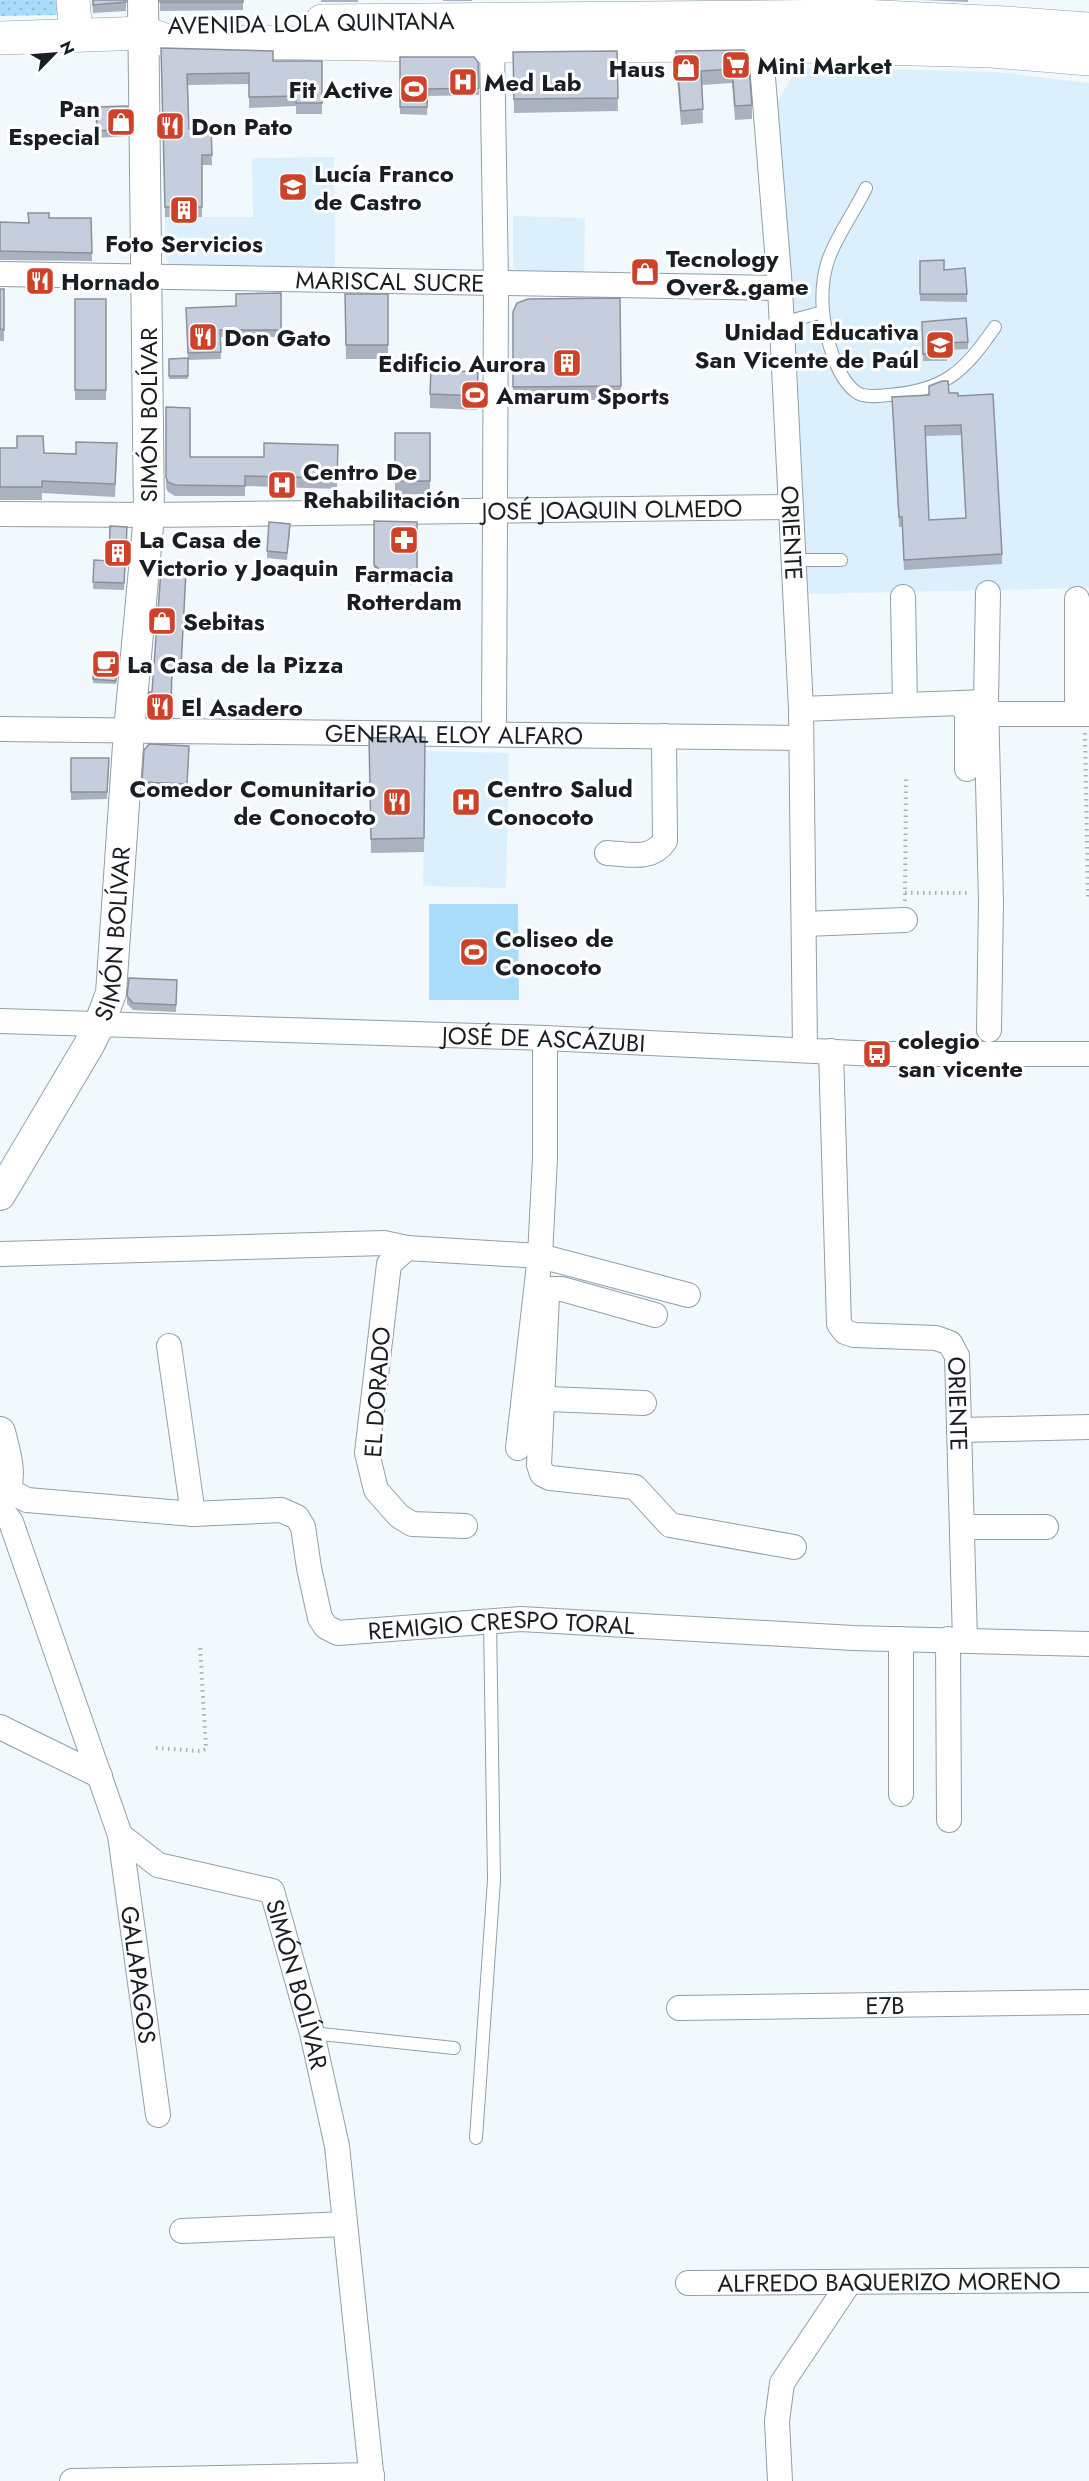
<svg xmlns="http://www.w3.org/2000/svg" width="1089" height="2481" font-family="Jost,sans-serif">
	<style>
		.built { fill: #dbf0fc }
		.park { fill: url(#park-dots) }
		.garden { fill: #a8dcfa }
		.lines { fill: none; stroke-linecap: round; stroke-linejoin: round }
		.service-casing { stroke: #8fa0aa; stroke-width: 14 }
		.minor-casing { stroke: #8fa0aa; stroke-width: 26 }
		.tertiary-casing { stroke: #8fa0aa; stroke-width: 32 }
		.secondary-casing { stroke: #8fa0aa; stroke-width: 34 }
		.path { stroke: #a9b0b4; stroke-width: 4; stroke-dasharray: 1.5 4.5; stroke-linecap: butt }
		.service { stroke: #fff; stroke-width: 12 }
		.minor { stroke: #fff; stroke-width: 24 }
		.tertiary { stroke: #fff; stroke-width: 30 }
		.secondary { stroke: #fff; stroke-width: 33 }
		.wall { fill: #aab1bf; fill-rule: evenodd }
		.building { fill: #c6cede; stroke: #8b909b; stroke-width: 1.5; fill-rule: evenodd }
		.labels { text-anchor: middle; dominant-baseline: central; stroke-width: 6; stroke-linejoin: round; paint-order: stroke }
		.street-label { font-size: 24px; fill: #181e22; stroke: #fff }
		.poi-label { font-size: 24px; font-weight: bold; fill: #181e22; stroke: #fff; text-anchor: start }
	</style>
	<defs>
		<pattern id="park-dots" width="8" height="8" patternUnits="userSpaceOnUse" patternTransform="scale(1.5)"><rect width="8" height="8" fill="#a8dcfa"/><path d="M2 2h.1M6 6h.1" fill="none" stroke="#90bcd6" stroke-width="1.8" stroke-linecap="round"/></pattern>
	</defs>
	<rect width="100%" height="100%" fill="#f1f9fd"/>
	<g class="built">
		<path d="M799,67L998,72L1089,83V588L808,594L776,103Z"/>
		<path d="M334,157L335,268H172L166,259L165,217H253L252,158Z"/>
		<path d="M513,216L585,218L584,276L521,274L513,266Z"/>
		<path d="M425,751L509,753L506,888L423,886Z"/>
	</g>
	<path class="park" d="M0,0H58L59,15L0,16Z"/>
	<path class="garden" d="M429,904H518L519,1000H429Z"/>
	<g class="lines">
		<g class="service-casing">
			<g id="service">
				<path d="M823,312C818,255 842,236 866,188"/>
				<path d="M782,323L823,312C826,337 835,376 856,392C864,398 878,396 888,395C944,391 964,372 995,327"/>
				<path d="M794,560H841"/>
				<path d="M312,2033L454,2048"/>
				<path d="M476,2138L494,1880L490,1621"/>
			</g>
		</g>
		<g class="minor-casing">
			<g id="minor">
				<path id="s1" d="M759,28L780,288L801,709L805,1050"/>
				<path d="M492,46L496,282L494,734"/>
				<path id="s2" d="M0,274L780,288"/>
				<path id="s3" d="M0,514L149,515L791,507"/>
				<path d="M988,593L986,702L991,901L989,1030"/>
				<path d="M903,597L905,705"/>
				<path d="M1077,599V714"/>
				<path d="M960,703L967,713V769"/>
				<path d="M801,709L986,702"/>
				<path d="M986,714H1089"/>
				<path id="s4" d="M0,729L800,738"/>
				<path d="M607,853C629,854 651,861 665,841L664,736"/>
				<path d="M805,924L905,920"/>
				<path id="s5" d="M0,1021L545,1038L877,1054H1089"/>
				<path id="s6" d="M831,1051L839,1324L845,1332L854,1335L936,1338L950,1343L957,1356L965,1640"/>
				<path d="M0,1254L384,1243L407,1248"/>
				<path d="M655,1315L562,1289H553L547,1296L539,1465L542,1474L550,1478L635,1487L670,1525L794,1547"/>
				<path d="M169,1346L193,1514"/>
				<path d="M526,1398L644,1403"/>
				<path d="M959,1430L1089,1427"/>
				<path d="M518,1448L540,1256L545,1158V1038"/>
				<path id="s7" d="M6,1489L27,1500L193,1514L281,1510L297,1517L303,1527L309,1568L320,1618L326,1627L338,1633L521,1619L853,1638L1089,1644"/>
				<path id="s8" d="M0,1507L11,1522L120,1835L158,1865L272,1891L312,2033L337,2146L372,2481"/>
				<path d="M465,1526L412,1524L399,1516L376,1490L367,1453L389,1264L407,1248L540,1256L688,1295"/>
				<path d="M962,1527H1046"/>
				<path d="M948,1639L949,1820"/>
				<path d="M0,1727L100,1776"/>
				<path d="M901,1794V1639"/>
				<path id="s9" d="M120,1835L158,2115"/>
				<path id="s10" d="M679,2008L1089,2002"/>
				<path d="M182,2231L345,2224"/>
				<path id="s11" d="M688,2283L1089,2280"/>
				<path d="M72,2481L372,2475"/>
				<path d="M780,2481L777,2421L782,2383L849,2283"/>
			</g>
		</g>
		<g class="tertiary-casing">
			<g id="tertiary">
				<path id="s12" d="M0,1195L89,1045L99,1025L111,993L129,731L149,515L143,0"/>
				<path d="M0,1432C5,1452 15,1481 0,1499"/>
			</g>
		</g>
		<g class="secondary-casing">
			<g id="secondary">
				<path d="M73,0L76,34"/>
				<path d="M322,21L861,16L1006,23L1089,29"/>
				<path d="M0,38L145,33L168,41L492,46L761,45L991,51L1089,59"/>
			</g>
		</g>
		<g class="path">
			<path d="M1085,733L1088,899"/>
			<path d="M905,893H970"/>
			<path d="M905,901L906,776"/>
			<path d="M156,1748L201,1751L206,1749L200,1645"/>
		</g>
		<use href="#service" class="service"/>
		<use href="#minor" class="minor"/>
		<use href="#tertiary" class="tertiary"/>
		<use href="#secondary" class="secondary"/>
	</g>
	<g class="wall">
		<path d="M92,0H126V11L93,13Z"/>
		<path d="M160,0H243V10L160,11Z"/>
		<rect x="321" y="0" width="37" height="2"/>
		<rect x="443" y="0" width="29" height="1"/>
		<path d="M920,0H968V2Z"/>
		<path d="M161,48L273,61H322V114H296V106L249,108V84L188,85L189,129L211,128L212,165H202V217H165Z"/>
		<path d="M744,50L752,105V119L735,120L732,83L702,85L703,123L681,125L676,65V51Z"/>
		<path d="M617,51L618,111L514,113L513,52Z"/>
		<path d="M400,57L478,62L479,95L428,96L427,115L400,114Z"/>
		<path d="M127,106V136L97,138L96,107Z"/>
		<path d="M28,213L49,218H91L92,261L0,260V222L28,223Z"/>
		<path d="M920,261L944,270L967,294V302L920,301Z"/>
		<rect x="0" y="289" width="4" height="52"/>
		<path d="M281,293V337H220L221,359L188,360L186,315L236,306Z"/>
		<path d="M345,294H388V359H346Z"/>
		<path d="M620,298L621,400H513V312Z"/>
		<rect x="75" y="299" width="31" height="101"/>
		<path d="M922,329L968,342V349L947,350V361H923Z"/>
		<path d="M188,358V379H169V359Z"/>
		<path d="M478,372L477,410L430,408V394Z"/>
		<path d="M949,393L958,396L1002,554V564L904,570L902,527H899L892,397L929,395ZM961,435L966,518L929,520L925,436Z"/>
		<path d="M166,407L190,457H264L338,445L337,489L245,486V496H175L168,492L166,488Z"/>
		<path d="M395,433H430V494L395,495Z"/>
		<path d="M0,448L44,453L117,456L115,497L42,493V500H0Z"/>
		<path d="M374,521L417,522V585L386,584L374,575Z"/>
		<path d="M127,527L124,590L93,589L94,560L109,561Z"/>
		<path d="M290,531L287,560L267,558V551Z"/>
		<path d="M186,571L181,674H172L171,717L148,716V709L152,692Z"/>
		<path d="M95,652L118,654L116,684L93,683Z"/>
		<path d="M425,737L424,852L371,853L369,738Z"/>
		<path d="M189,756L187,795L142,793V782Z"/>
		<path d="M71,758L109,765L107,799L71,800Z"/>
		<path d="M177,980L176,1012L133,1010L127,1004V996Z"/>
	</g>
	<g class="building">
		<path d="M93,0H126V2L93,5Z"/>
		<rect x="160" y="0" width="83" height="2"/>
		<path d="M161,48L273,51V61H322V103H296V96L249,97V73L187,74L189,129L211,128L212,155H202V207H165Z"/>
		<path d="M744,50L748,54L752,105L735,106L732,69L701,71L703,109L681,111L676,51Z"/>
		<path d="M617,51L618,98L514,99L513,52Z"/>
		<path d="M400,57H474L478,62L479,88L428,89L427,107H400Z"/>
		<path d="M127,106V129L97,131L96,107Z"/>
		<path d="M28,213H49V218H91L92,253L0,251V222L29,223Z"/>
		<path d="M944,260V270L965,268L967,294H920V261Z"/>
		<path d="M0,289H4V330L0,329Z"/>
		<path d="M281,293V330H220L221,352L188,353L186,308L236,306V294Z"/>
		<path d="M345,294H388V345H346Z"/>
		<path d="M620,298L621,386L513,387V312L517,303L528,299Z"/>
		<rect x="75" y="299" width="31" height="91"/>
		<path d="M966,318L968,342L946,343L947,354H923L922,322Z"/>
		<path d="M188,358V376H169V359Z"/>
		<path d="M431,370L478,372L477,396L430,394Z"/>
		<path d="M942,381H948L949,393H958V396L993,394L1002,554L904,560L902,517H899L892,397L929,395V386ZM961,425L966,518L929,520L925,426Z"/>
		<path d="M166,407L190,408V457H264V443L338,445L337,478L245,476V486L175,485L168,482L166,477Z"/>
		<rect x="395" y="433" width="35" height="48"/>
		<path d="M17,436H43L44,453L76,454V442L117,443L115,484L42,481V487H0V448H17Z"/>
		<path d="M374,521L417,522V574H386L374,565Z"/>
		<path d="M269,522L290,524L287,553L267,551Z"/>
		<path d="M110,526L127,527L124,583L93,582L94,560L109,561Z"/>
		<path d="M161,570L186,571L181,667H172L171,710L148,709L149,692H152Z"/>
		<path d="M95,652L118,654L116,681L93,679Z"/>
		<path d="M425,737L424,838L371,839L369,738Z"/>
		<path d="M149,744L189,746L187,784L142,782L144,750Z"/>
		<path d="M71,758H109L107,792H71Z"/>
		<path d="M129,978L177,980L176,1005L133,1003L127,996Z"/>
	</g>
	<defs>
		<g id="supermarket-square" transform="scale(1.5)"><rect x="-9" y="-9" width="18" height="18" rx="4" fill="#ce4229" stroke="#fff"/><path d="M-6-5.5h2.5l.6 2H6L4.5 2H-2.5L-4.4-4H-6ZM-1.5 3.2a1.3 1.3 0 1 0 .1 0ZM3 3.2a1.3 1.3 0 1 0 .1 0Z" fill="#fff"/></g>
		<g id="shop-square" transform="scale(1.5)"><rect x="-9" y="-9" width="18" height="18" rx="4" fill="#ce4229" stroke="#fff"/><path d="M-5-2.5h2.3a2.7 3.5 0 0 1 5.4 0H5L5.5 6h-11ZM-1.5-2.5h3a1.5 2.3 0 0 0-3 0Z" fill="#fff"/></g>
		<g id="hospital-square" transform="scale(1.5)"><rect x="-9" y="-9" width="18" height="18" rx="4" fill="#ce4229" stroke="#fff"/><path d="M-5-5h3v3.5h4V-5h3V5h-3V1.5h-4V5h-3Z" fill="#fff"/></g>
		<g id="stadium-square" transform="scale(1.5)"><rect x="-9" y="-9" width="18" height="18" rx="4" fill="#ce4229" stroke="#fff"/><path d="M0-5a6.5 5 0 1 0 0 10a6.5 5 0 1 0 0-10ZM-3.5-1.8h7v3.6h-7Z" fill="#fff"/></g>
		<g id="restaurant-square" transform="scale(1.5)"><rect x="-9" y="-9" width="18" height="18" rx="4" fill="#ce4229" stroke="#fff"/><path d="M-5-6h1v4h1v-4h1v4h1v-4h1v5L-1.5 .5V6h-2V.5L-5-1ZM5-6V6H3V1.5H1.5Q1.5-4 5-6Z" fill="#fff"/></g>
		<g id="school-square" transform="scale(1.5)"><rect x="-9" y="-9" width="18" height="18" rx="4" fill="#ce4229" stroke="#fff"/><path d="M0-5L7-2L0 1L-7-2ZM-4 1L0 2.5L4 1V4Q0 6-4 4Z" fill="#fff"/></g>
		<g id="building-square" transform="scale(1.5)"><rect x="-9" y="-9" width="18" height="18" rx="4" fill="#ce4229" stroke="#fff"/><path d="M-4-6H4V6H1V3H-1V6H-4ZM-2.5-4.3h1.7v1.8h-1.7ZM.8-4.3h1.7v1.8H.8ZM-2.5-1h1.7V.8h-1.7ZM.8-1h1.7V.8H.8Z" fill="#fff"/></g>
		<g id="pharmacy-square" transform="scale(1.5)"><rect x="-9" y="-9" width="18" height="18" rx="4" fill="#ce4229" stroke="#fff"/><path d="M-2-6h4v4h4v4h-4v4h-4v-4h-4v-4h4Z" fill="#fff"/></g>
		<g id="cafe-square" transform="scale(1.5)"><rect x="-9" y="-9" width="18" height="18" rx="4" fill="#ce4229" stroke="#fff"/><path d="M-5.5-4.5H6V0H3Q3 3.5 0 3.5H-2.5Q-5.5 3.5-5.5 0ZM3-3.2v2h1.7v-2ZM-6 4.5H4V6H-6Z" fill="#fff"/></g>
		<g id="bus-square" transform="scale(1.5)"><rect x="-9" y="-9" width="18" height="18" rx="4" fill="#ce4229" stroke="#fff"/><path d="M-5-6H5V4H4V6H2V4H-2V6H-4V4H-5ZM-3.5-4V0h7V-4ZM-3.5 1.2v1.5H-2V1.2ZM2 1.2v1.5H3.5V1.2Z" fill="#fff"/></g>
	</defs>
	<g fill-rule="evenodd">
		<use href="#supermarket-square" x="736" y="65"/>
		<use href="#shop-square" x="686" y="68"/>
		<use href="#hospital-square" x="463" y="82"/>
		<use href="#stadium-square" x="414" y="89"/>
		<use href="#shop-square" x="121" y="122"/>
		<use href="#restaurant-square" x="170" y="126"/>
		<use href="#school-square" x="293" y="187"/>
		<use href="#building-square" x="184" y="210"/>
		<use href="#shop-square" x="645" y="272"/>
		<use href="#restaurant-square" x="40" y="281"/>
		<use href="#restaurant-square" x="203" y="337"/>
		<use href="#school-square" x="940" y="345"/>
		<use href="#building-square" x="567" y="363"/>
		<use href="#stadium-square" x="475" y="395"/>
		<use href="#hospital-square" x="282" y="485"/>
		<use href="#pharmacy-square" x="404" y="540"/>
		<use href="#building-square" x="118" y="553"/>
		<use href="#shop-square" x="162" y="621"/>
		<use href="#cafe-square" x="106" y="664"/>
		<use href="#restaurant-square" x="160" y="707"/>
		<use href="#restaurant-square" x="397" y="802"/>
		<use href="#hospital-square" x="466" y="802"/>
		<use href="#stadium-square" x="474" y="952"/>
		<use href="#bus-square" x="877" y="1054"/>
	</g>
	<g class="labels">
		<g class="street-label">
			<text transform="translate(311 23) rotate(-1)">AVENIDA LOLA QUINTANA</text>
			<text stroke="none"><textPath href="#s2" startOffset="390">MARISCAL SUCRE</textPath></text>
			<text transform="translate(148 415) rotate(-90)">SIMÓN BOLÍVAR</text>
			<text stroke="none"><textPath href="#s3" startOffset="612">JOSÉ JOAQUIN OLMEDO</textPath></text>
			<text stroke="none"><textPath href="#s1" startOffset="506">ORIENTE</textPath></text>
			<text stroke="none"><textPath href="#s4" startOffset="454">GENERAL ELOY ALFARO</textPath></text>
			<text stroke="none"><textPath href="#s12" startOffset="290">SIMÓN BOLÍVAR</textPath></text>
			<text stroke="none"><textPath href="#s5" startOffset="544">JOSÉ DE ASCÁZUBI</textPath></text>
			<text transform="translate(377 1392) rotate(-86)">EL DORADO</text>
			<text stroke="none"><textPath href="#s6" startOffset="452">ORIENTE</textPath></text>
			<text stroke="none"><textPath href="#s7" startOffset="588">REMIGIO CRESPO TORAL</textPath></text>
			<text stroke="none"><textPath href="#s9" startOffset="141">GALAPAGOS</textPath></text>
			<text stroke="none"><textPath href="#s8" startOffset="612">SIMÓN BOLÍVAR</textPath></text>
			<text stroke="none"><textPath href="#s10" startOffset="206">E7B</textPath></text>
			<text stroke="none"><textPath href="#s11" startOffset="201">ALFREDO BAQUERIZO MORENO</textPath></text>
		</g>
		<g class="poi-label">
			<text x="757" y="65">Mini Market</text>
			<text x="665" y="68" text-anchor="end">Haus</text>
			<text x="484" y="82">Med Lab</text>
			<text x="393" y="89" text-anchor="end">Fit Active</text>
			<text x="100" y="108" text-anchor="end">Pan<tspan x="100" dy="28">Especial</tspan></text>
			<text x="191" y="126">Don Pato</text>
			<text x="314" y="173">Lucía Franco<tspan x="314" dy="28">de Castro</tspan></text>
			<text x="184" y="243" text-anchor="middle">Foto Servicios</text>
			<text x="666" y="258">Tecnology<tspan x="666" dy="28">Over&amp;.game</tspan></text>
			<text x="61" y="281">Hornado</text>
			<text x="919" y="331" text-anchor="end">Unidad Educativa<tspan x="919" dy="28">San Vicente de Paúl</tspan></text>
			<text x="224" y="337">Don Gato</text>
			<text x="546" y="363" text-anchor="end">Edificio Aurora</text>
			<text x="496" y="395">Amarum Sports</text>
			<text x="303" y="471">Centro De<tspan x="303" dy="28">Rehabilitación</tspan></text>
			<text x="139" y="539">La Casa de<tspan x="139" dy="28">Victorio y Joaquin</tspan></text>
			<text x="404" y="573" text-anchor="middle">Farmacia<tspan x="404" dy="28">Rotterdam</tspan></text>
			<text x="183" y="621">Sebitas</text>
			<text x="127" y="664">La Casa de la Pizza</text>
			<text x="181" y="707">El Asadero</text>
			<text x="376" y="788" text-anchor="end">Comedor Comunitario<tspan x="376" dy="28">de Conocoto</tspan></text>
			<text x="487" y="788">Centro Salud<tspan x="487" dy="28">Conocoto</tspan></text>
			<text x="495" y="938">Coliseo de<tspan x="495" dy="28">Conocoto</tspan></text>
			<text x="898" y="1040">colegio<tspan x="898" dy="28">san vicente</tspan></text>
		</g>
	</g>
	<g transform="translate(54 54) rotate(65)" stroke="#ffffff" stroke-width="4.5" paint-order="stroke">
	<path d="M0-4.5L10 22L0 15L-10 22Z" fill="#181e22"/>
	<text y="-9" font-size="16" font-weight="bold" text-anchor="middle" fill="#181e22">N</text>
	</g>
</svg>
